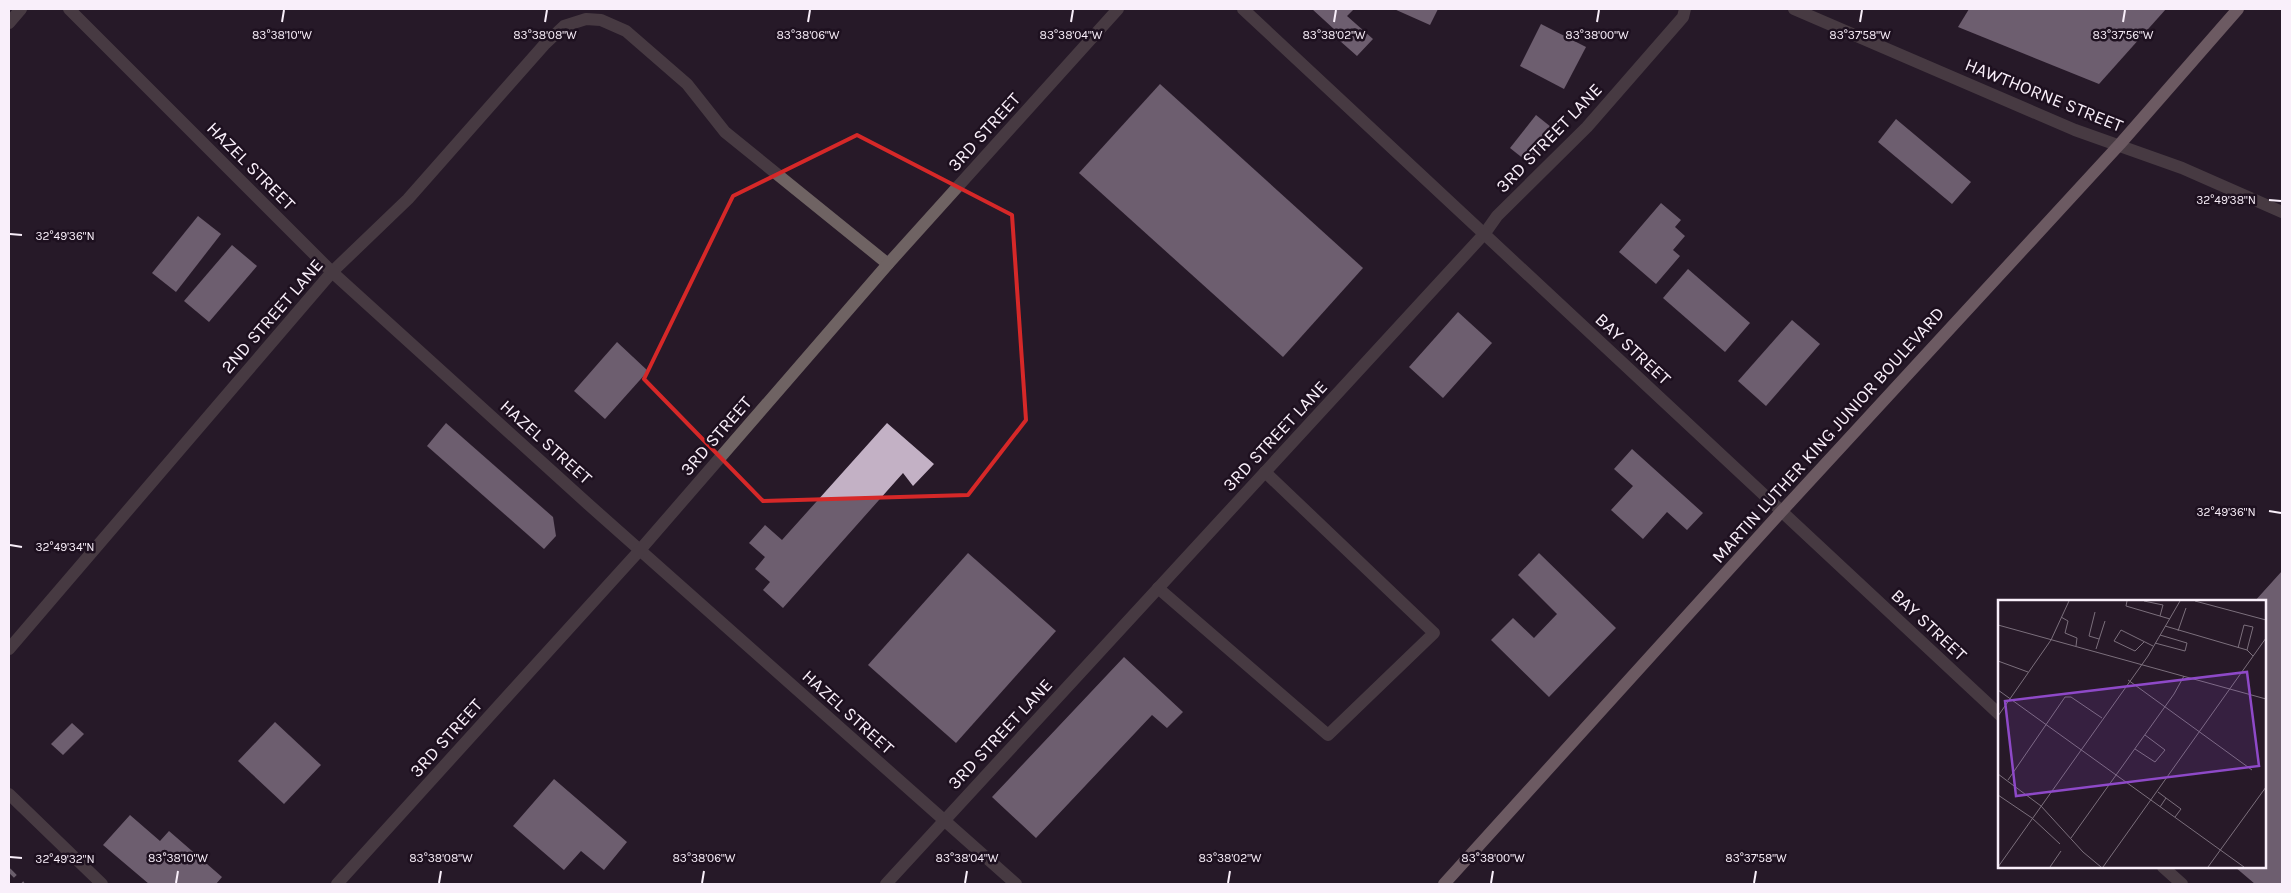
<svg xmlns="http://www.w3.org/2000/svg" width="2291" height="893" font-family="Karla,sans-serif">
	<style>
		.building { fill: #c3b1c5 }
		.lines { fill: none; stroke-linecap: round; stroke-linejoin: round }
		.service { stroke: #6f6363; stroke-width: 12 }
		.minor { stroke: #6f6363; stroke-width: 12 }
		.tertiary { stroke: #6f6363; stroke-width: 12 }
		.primary { stroke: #c1a8a9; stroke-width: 12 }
		.rail { stroke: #bdb2be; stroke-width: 4; stroke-dasharray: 9 9; stroke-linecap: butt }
		.marked { fill: none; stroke: #d62828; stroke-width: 4; stroke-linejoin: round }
		.ticks { fill: none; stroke: #f9effa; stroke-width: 2 }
		.labels { text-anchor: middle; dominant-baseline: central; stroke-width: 5; stroke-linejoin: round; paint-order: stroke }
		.street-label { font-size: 18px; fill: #f9effa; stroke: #1d101f }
		.inset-road { fill: none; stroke: #7b6f7c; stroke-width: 1 }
		.view { fill: #8e49c8; fill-opacity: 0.15; stroke: #8e49c8; stroke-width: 2.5 }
		.inset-edge { fill: none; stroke: #f9effa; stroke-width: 2.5 }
		.ticks-label { font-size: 12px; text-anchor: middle; fill: #f9effa; stroke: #1d101f; stroke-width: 5; stroke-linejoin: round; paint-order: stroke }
	</style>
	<rect width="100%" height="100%" fill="#271928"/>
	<g class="building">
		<path d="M1312,9H1354L1347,16L1373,39L1357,56L1331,33L1335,30Z"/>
		<path d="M1394,9H1438L1430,25Z"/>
		<path d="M1969,9H2166L2099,84L1958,27Z"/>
		<path d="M1541,24L1586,47L1564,89L1520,66Z"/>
		<path d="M1160,84L1363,268L1283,357L1079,173Z"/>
		<path d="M1536,115L1556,131L1529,163L1510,148Z"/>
		<path d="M1896,119L1971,182L1952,204L1878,142Z"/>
		<path d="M1661,203L1681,220L1675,227L1685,236L1673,250L1680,256L1656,284L1619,252Z"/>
		<path d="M198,216L221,234L176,292L152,273Z"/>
		<path d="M232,245L257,266L209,322L184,301Z"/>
		<path d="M1688,269L1750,323L1725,352L1663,298Z"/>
		<path d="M1458,312L1492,343L1443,398L1409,367Z"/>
		<path d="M1792,320L1820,344L1766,406L1738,381Z"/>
		<path d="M617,342L648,371L605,419L574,391Z"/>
		<path d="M446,423L553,517L556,536L544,549L427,446Z"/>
		<path d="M887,423L934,464L913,486L903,473L783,608L763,590L770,582L755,569L765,557L749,543L765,525L782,540Z"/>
		<path d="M1632,449L1703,513L1687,530L1667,512L1643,539L1611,510L1633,486L1614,469Z"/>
		<path d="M968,553L1056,631L956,743L868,665Z"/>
		<path d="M1539,553L1616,628L1549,697L1491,640L1513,618L1534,638L1557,614L1518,575Z"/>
		<path d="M2282,571V884H2255L2235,867H2265V602H2254Z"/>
		<path d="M1124,657L1183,712L1167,728L1152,715L1036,838L992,797Z"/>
		<path d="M275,722L321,765L284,804L238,761Z"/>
		<path d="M72,723L84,734L63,755L51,744Z"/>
		<path d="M554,779L627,842L604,870L581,851L564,870L513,826Z"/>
		<path d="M130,815L160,841L169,831L222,877L216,884H149L103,845Z"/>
	</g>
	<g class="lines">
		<g class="service">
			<path d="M1158,588L1328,735L1434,633L1265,472"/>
			<path d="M9,649L332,272L408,199L544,45L564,26L586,19L601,20L626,31L687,84L725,132L888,264"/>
			<path d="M886,884L1485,233L1497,216L1587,127L1683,17L1685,9"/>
		</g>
		<g class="minor">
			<path d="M69,9L332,272L588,504L1016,884"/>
			<path d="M1243,9L2000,715"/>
			<path d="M1794,9L2075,130L2182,168L2282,212"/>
			<path d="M9,794L102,884"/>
			<path d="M2163,867L2182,884"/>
			<path d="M337,884L640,550L888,264L1118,9"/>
		</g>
		<path class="tertiary" d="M9,23L21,9"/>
		<path class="primary" d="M1444,884L1781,512L2120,144L2238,9"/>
		<path class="rail" d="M9,870L23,884"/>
	</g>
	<path d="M0 0H2291V893H0ZM857,135L1012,215L1026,420L968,495L763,501L644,379L733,196Z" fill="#271928" fill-opacity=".55" fill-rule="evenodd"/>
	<path class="marked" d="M857,135L1012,215L1026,420L968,495L763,501L644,379L733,196Z"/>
	<path class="ticks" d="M282,22L284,10M545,22L547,10M808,22L810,10M1071,22L1073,10M1334,22L1336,10M1597,22L1599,10M1860,22L1862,10M2123,22L2125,10M2269,200L2281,201M10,234L22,235M2269,511L2281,513M10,545L22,547M10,857L22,858M176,883L178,871M439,883L441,871M702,883L704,871M965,883L967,871M1228,883L1230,871M1491,883L1493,871M1754,883L1756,871"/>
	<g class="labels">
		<g class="street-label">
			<text transform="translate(2044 95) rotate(22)">HAWTHORNE STREET</text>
			<text transform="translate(984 132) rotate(-48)">3RD STREET</text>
			<text transform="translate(1549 138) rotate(-46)">3RD STREET LANE</text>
			<text transform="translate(251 166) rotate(45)">HAZEL STREET</text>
			<text transform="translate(272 316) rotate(-49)">2ND STREET LANE</text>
			<text transform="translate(1633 349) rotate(43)">BAY STREET</text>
			<text transform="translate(1828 435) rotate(-48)">MARTIN LUTHER KING JUNIOR BOULEVARD</text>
			<text transform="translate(716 436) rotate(-49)">3RD STREET</text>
			<text transform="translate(1275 436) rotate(-47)">3RD STREET LANE</text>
			<text transform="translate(546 442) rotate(42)">HAZEL STREET</text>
			<text transform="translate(1929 625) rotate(43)">BAY STREET</text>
			<text transform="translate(848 712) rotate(42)">HAZEL STREET</text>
			<text transform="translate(1000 734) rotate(-47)">3RD STREET LANE</text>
			<text transform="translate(446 738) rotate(-48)">3RD STREET</text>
		</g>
	</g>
	<g transform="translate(1998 600)">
		<rect width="268" height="268" fill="#271928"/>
		<path class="inset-road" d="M129,1L128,6L172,19M146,1L165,5L162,16M197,1L268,20M97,12L91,36L101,39M63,17L70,21L67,33L79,38L78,46M0,25L268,99M167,26L249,50L255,56M180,31L188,8M146,42L137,51L116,41L123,30L155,46M157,43L187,51L189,43L162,35M240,48L246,25L255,27L249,50M98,49L107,21M0,61L30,72M130,80L254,170M0,90L246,267M0,116L53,40L71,1M137,149L157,162L167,150L147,135M0,174L43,206L85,252L103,267M10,180L67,97H73L104,118M160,192L168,198L162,207M0,195L34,218L62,244M168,198L183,209L177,217M73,238L176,94L186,76M0,267L150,56L182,1M52,267L63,251M105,267L268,38M210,267L268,187"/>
		<path class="view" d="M249,72L261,166L18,196L7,101Z"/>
		<rect width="268" height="268" class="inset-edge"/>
	</g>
	<g class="ticks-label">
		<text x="282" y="39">83°38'10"W</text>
		<text x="545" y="39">83°38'08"W</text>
		<text x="808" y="39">83°38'06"W</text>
		<text x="1071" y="39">83°38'04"W</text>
		<text x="1334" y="39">83°38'02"W</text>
		<text x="1597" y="39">83°38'00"W</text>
		<text x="1860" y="39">83°37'58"W</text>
		<text x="2123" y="39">83°37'56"W</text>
		<text x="2226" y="204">32°49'38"N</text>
		<text x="65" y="240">32°49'36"N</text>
		<text x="2226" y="516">32°49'36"N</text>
		<text x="65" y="551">32°49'34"N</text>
		<text x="178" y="862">83°38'10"W</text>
		<text x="441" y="862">83°38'08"W</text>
		<text x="704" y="862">83°38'06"W</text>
		<text x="967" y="862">83°38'04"W</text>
		<text x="1230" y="862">83°38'02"W</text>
		<text x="1493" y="862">83°38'00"W</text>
		<text x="1756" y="862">83°37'58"W</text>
		<text x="65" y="863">32°49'32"N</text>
	</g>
	<rect width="2291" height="893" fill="none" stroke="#f9effa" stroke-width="20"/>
</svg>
